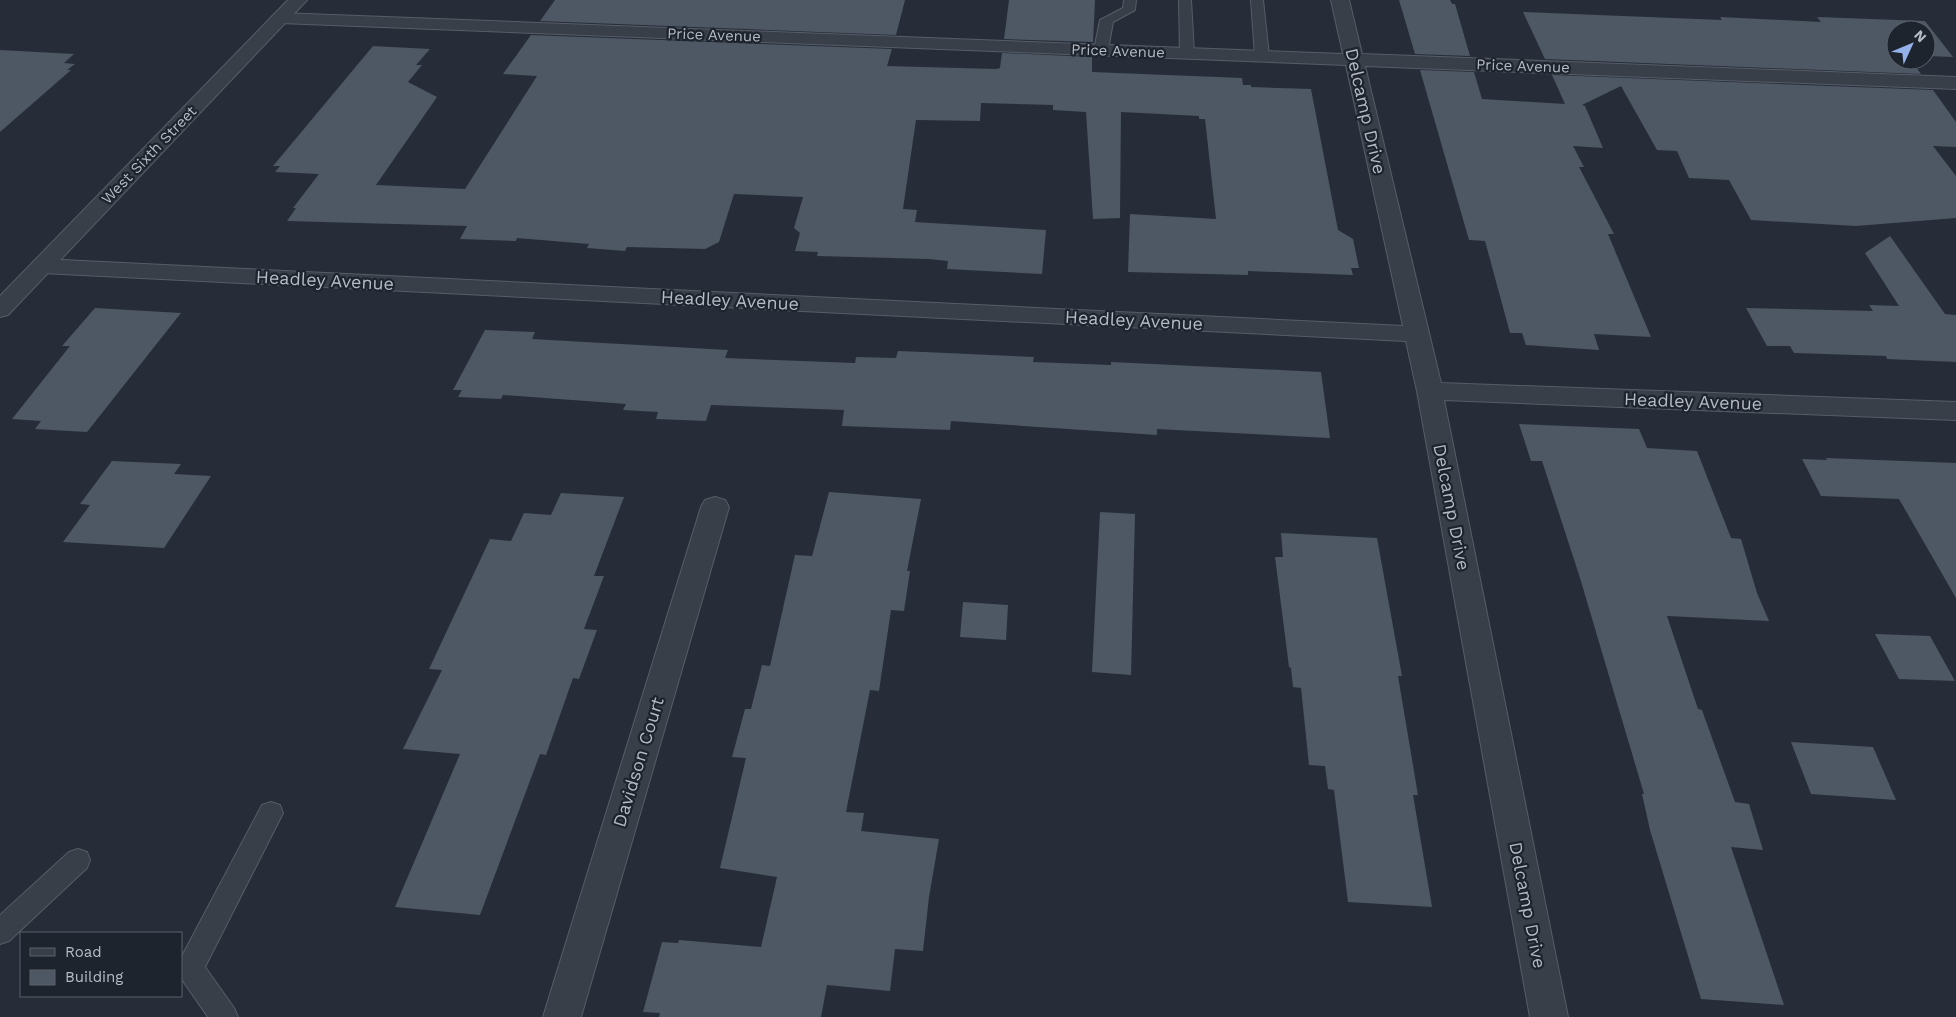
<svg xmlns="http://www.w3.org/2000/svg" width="1956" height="1017" font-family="'Work Sans',sans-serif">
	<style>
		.building { fill: #4e5764 }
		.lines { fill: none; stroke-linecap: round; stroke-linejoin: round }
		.service-casing { stroke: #575d67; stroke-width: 2 }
		.minor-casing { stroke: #575d67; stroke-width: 2 }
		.tertiary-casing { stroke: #575d67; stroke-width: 2 }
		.service { fill: #393f49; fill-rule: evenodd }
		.minor { fill: #393f49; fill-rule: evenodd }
		.tertiary { fill: #393f49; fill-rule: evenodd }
		.labels { text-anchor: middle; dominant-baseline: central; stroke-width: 4.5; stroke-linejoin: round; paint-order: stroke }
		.far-street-label { font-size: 15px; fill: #b5bac5; stroke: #1e242e }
		.street-label { font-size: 18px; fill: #b5bac5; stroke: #1e242e }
	</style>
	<rect width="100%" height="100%" fill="#262d39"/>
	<g class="building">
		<path d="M555,0H905L896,35L540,21Z"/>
		<path d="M1009,0H1095L1093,42L1004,39Z"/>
		<path d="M1399,0H1450L1452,4H1455L1470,56L1415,54Z"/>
		<path d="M1523,12L1722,20L1720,17L1821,22L1817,17L1925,21L1953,57L1926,56V30H1896V60H1911L1921,74L1545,59Z"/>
		<path d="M531,35L892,49L887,66L996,69L1000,68L1002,53L1092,57V72L1242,78L1243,85H1251V87L1311,89L1338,230L1353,239L1359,268H1351L1353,275L1248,271V275L1128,272L1130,214L1216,219L1205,119H1199V116L1121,112L1120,218L1093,219L1086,112L1053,110V105L981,103L980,121L916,120L903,209L917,210L915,222L1046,230L1042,274L947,269L948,261L929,259L817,256L818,252L795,251L800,233L794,228L803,197L734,194L719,242L705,249L627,247L625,251L587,248L589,244L517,238L516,241L460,239L467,226L287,221L296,208H293L319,174L275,172L280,166H273L373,46L430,49L416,65H422L408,82L437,97L376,185L465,189L537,76L503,74Z"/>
		<path d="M0,50L74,54L64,63L75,64L67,70H71L0,132Z"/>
		<path d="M1420,70L1474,72L1482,99L1565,104L1552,75L1933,90L1956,122V147L1933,146L1956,176V218L1856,226L1751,220L1729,180L1689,178L1677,151L1657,150L1621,86L1582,105L1585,106L1603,148L1573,146L1584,167H1579L1614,234H1608L1651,337L1594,334L1599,350L1526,345L1522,333H1510L1485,241L1469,240Z"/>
		<path d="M1890,236L1945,314L1956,315V362L1887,359L1886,356L1794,353L1790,346H1767L1746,308L1873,311L1869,305L1899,306L1865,253Z"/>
		<path d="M95,308L181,313L87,432L35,429L41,421L12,419L70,346H62Z"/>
		<path d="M485,330L535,332L532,339L728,350L725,358L855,363L856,357L896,358L898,351L924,352L1034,357L1033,362L1111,365V362L1321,372L1330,438L1157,429V435L951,421L950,430L842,426L844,410L711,405L706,421L656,419L658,412L623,410L626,404L503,395L501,399L458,397L462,390H453Z"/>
		<path d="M1519,424L1639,429L1647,448L1697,451L1731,538L1741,539L1757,593L1769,621L1667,616L1698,709L1702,710L1735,802L1749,804L1763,850L1731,847L1784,1005L1701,999L1650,830L1642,794H1644L1580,578L1542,461H1531Z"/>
		<path d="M1826,458L1956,463V598L1899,499L1821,496L1802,459L1827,460Z"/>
		<path d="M112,461L181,464L174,474L211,476L164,548L63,542L90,505L80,504Z"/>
		<path d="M829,492L921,499L907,571H910L904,611L891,610L879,691L870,690L846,812L864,813L861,831L939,839L929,897L923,951L895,949L890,991L827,985L821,1017H659L660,1013L643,1012L662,942L678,943L679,940L761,947L777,877L720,868L746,758L732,757L745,709H751L762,665L770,666L795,555L812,556Z"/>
		<path d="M561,493L624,497L594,576H604L584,629L597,630L579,679L573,678L546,755L540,754L480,915L395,907L460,754L403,749L442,670L429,669L490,539L511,541L524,513L551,515Z"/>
		<path d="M1100,512L1135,514L1131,675L1092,672Z"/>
		<path d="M1281,533L1377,538L1402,676H1398L1418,795H1413L1432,907L1348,902L1334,790L1328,789L1325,766L1309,765L1301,688L1293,687L1291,668L1289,667L1275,557H1283Z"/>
		<path d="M963,602L1008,605L1006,640L960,637Z"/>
		<path d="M1875,634L1930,636L1955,681L1899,679Z"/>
		<path d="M1791,742L1873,747L1896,800L1811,794Z"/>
	</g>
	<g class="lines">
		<g class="service-casing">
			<g id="service">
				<path d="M1124,0H1136L1135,10L1113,22L1108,50L1101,54L1096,53L1094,50L1100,20L1123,8Z"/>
				<path d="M1179,0H1191L1194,53L1187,57L1180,53Z"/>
				<path d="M1251,0H1263L1269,56L1262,60L1255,56Z"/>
				<path d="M271,802L280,805L283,813L205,967L234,1008L238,1017H208L181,978V958L262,805Z"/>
				<path d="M78,849L87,852L90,860L87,868L9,941L0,944V915L69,852Z"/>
			</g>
		</g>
		<g class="minor-casing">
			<g id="minor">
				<path d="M1331,0H1349L1362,54L1956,77V89L1365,66L1441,383L1956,402V420L1444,400L1568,1017H1530L1417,391L1406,341L42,273L34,271L31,266L34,261L42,259L1403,326L1346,65L280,23L274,22L271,18L274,14L280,13L1343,54Z"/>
				<path d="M715,497L725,500L729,507L581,1017H543L701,507L705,500Z"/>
			</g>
		</g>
		<g class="tertiary-casing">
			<path id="tertiary" d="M288,0H307L8,315L0,317V296Z"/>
		</g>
		<use href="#service" class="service"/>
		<use href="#minor" class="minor"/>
		<use href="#tertiary" class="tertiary"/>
	</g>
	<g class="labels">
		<g class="far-street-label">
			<text transform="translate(714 35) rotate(2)">Price Avenue</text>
			<text transform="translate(1118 51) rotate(2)">Price Avenue</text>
			<text transform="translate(1523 66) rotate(2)">Price Avenue</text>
			<text transform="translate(149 155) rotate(-46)">West Sixth Street</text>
		</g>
		<g class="street-label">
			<text transform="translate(1366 111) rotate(77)">Delcamp Drive</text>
			<text transform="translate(325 280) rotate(3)">Headley Avenue</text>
			<text transform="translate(730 300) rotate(3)">Headley Avenue</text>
			<text transform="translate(1134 320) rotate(3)">Headley Avenue</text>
			<text transform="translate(1693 401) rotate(2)">Headley Avenue</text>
			<text transform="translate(1452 507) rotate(79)">Delcamp Drive</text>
			<text transform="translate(638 762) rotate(-73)">Davidson Court</text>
			<text transform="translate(1528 905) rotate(79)">Delcamp Drive</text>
		</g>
	</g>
	<rect x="20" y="932" width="162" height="65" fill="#1e242e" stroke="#5a606a"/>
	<rect x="30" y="948" width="25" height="8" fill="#393f49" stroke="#5a606a"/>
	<text x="65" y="957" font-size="15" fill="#b5bac5">Road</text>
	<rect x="30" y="970" width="25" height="15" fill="#4e5764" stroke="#5a606a"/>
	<text x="65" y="982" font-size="15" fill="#b5bac5">Building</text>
	<g transform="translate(1911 45) rotate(46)"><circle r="24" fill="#1e242e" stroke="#5a606a"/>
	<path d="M0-4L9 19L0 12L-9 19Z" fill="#95b1ea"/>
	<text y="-8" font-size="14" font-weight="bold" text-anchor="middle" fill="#b5bac5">N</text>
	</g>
</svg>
